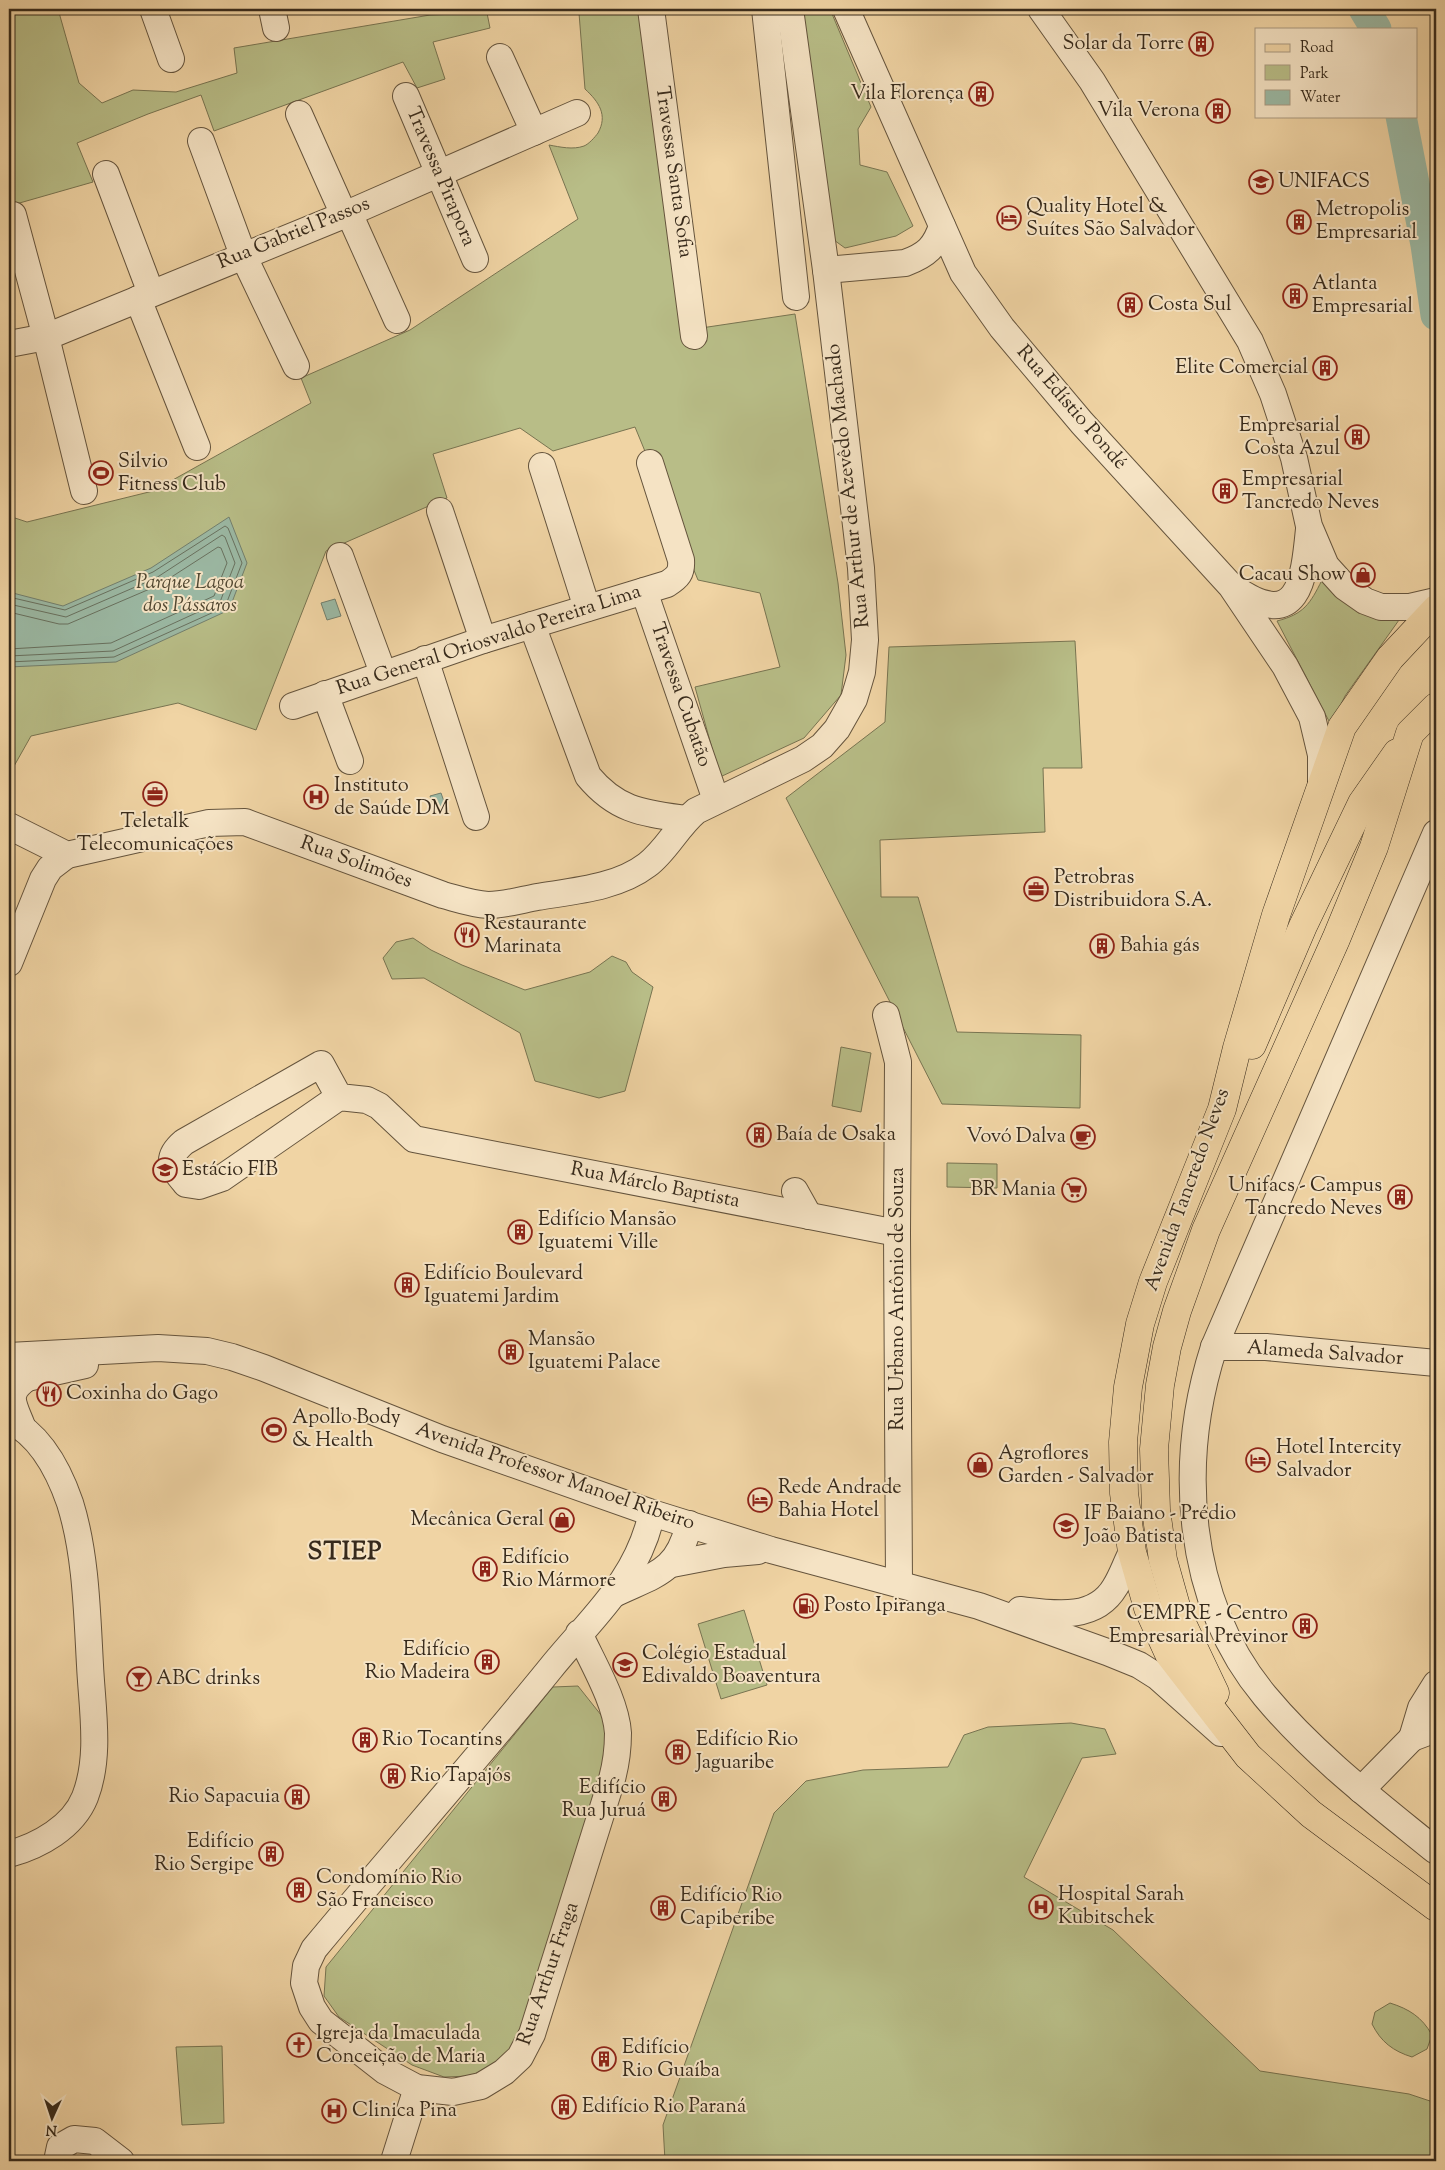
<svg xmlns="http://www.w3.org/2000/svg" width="1445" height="2170" font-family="'Sorts Mill Goudy',serif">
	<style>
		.green { fill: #b8bd87; stroke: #787451 }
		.water { fill: #9bb8a3; stroke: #737f6d }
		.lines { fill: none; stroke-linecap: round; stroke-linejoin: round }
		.shore { stroke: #69715f; stroke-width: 1 }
		.river { stroke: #9bb8a3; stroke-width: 31 }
		.minor-casing { stroke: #65543d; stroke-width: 28 }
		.major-casing { stroke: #372a1b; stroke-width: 29 }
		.minor { stroke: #f5e3c4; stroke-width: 26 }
		.major { stroke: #f0d4a4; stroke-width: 28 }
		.labels { text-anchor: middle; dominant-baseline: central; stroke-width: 4; stroke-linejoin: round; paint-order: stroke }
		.poi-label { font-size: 20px; fill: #372a1b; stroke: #f5e3c4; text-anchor: start }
		.street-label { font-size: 20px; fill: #372a1b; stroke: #f5e3c4 }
		.park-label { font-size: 20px; font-style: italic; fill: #514731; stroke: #f5e3c4 }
		.district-label { font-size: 25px; font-weight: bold; letter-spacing: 1px; fill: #372a1b; stroke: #f5e3c4 }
	</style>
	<rect width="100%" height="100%" fill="#f0d4a4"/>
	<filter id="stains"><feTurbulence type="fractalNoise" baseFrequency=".004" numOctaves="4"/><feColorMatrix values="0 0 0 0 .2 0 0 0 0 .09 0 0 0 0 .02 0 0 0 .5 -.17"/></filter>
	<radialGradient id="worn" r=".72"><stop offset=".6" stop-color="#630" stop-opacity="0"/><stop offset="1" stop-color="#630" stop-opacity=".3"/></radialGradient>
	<g class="green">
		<path d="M9,9H58L79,83L102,103L133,90L176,92L237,73L234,48L430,15L487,13L490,28L433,42L445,79L417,88L403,62L214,131L201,95L148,114L77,143L93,182L9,206Z"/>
		<path d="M604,9H641L681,331L795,314L838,583L846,655L841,695L804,738L720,777L695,687L780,667L760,593L698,580L635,427L553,451L520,428L433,454L447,498L326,551L256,730L178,703L31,736L9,775V516L27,522L153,491L311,403L301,378L410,330L578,219L549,145C560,147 573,150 584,146C589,144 595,137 598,133C608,115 599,102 585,89L579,13Z"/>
		<path d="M797,9H830L871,107L858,129L860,165L887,172L913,226L896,236L845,248L827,235Z"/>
		<path d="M1322,580L1370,613L1399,620L1345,696L1331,725L1277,621C1304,614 1310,604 1322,580Z"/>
		<path d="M1075,641L1082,768H1043L1045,832L880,840L881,897H918L957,1032L1081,1035L1080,1108L942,1104L786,798L885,722L889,647Z"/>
		<path d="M413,938L431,950L462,965L525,990L590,972L612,956L626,962L632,972L653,987L625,1091L599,1098L535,1081L520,1033L424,978L392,979L383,958L396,942Z"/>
		<path d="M841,1047L871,1053L861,1112L832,1106Z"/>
		<path d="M947,1163L997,1164V1188L947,1187Z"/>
		<path d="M744,1610L767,1685L721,1699L698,1624Z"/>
		<path d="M578,1686L605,1720L608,1757L518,2044L494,2065L470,2076L444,2077L412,2065L339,2017L324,1996L326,1967L553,1687Z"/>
		<path d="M1071,1723L1105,1729L1116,1754L1082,1758L1024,1877L1113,1930L1260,2071L1409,2094L1436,2103V2161H665L663,2125L774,1813L806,1781L863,1770L948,1767L964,1735L988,1727Z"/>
		<path d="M1390,2003C1409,2009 1422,2017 1432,2035L1427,2049L1412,2057C1393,2051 1381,2042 1372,2024L1375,2012Z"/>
		<path d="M222,2046L224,2123L182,2125L176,2047Z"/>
	</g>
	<g class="water">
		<path d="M229,517L247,563L229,610L116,662L9,667V592L63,606L151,568Z"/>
		<path d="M335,599L341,616L327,620L321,603Z"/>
		<path d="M441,793L447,810L435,813L430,796Z"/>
	</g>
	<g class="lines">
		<g class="shore">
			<path d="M9,597L65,610L153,572L225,526L228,528L242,563L225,607L114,657L9,662"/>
			<path d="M9,604L66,617L156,578L222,535L225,537L235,563L220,602L113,651L9,656"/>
			<path d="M9,612L59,624H68L159,585L218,547L221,548L227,563L214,596L111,643L9,649"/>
		</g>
		<g class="river">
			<path d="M1364,9L1376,29"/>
			<path d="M1401,116L1426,245L1436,315"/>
		</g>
		<g class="minor-casing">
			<g id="minor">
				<path d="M153,9L171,59"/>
				<path d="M272,9L276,28"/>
				<path d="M651,9L694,336"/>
				<path d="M765,9L796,297"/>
				<path d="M846,9L963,273L1002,328L1082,423L1231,586L1285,666L1312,717L1321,755V784"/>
				<path d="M1041,9L1092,81L1250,341L1273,394L1294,458L1309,526L1326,566L1345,587L1365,601L1381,607H1410L1436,601"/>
				<path d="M500,57L534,132"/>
				<path d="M406,96L475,259"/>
				<path d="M299,114L344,215"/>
				<path d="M201,141L243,255L296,366"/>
				<path d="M106,174L151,293"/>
				<path d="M349,213L397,320"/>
				<path d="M13,215L46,337L84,491"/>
				<path d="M826,270L905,263C927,255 935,247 942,226"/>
				<path d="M138,299L197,447"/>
				<path d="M9,344L46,337L349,213L577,113"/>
				<path d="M542,466L587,608"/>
				<path d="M440,511L483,640"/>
				<path d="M340,556L383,673"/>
				<path d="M1234,588C1299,633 1304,580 1309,529"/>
				<path d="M644,591L716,800"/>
				<path d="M532,625L588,776C617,811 643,813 686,819"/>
				<path d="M425,659L476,817"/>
				<path d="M325,694L350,761"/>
				<path d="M293,706L483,640L667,584C678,577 682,573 681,560L650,463"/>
				<path d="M9,826L67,855L209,823L245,822L443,895C458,899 472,904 488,905C504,905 521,900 537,897C573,891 617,888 647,865C666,851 677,827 696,811L803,759L822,746L837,729L854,699L862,672L865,640L861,568L826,270L790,9"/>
				<path d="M1436,833L1214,1347C1177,1462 1185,1600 1265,1696C1314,1755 1377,1803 1436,1851"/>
				<path d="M9,963L43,879L50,868L67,855"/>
				<path d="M886,1015L898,1062L897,1233L899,1584"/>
				<path d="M339,1097L321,1064L184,1142C164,1159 172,1167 186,1184L199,1186L222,1178L339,1097L367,1100L379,1106L414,1139L897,1233"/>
				<path d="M795,1191L809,1216"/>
				<path d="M1214,1347H1266L1436,1363"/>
				<path d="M9,1356L158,1348L207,1351L232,1357L264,1368L442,1439L652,1513L771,1550L979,1606L1107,1652L1139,1665L1158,1677L1221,1733"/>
				<path d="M9,1378H27L85,1365"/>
				<path d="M9,1420C40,1435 59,1471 70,1503C86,1554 87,1612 90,1665C92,1708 101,1756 85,1797C73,1827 39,1846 9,1854"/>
				<path d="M22,1426C13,1403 5,1394 27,1378"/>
				<path d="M672,1564L724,1554L758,1551"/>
				<path d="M616,1593C656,1574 678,1572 689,1524"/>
				<path d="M1020,1610C1054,1614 1095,1621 1115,1587C1122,1576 1126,1563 1132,1552"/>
				<path d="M579,1633C592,1662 616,1701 618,1733C618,1749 616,1764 612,1779L532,2034L520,2057L504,2072L481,2086L453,2092L417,2088L385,2071L321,2021L312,2007L304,1983L306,1966L314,1949C392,1855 473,1764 550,1669C592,1617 637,1581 652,1513"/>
				<path d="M1436,1684L1421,1708L1412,1738L1436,1729"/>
				<path d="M1361,1790L1412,1738"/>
				<path d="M57,2161L60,2147L74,2139L95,2141L121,2161"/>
				<path d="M394,2161L417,2088"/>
			</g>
		</g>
		<g class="major-casing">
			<g id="major">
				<path d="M1436,609L1390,658L1342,727L1276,915L1237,1048L1222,1109L1153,1282L1140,1324L1128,1387L1123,1442L1124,1493L1132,1552L1148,1608L1169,1654L1248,1756L1311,1814L1436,1907"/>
				<path d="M1252,1045L1303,926L1362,803L1397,753"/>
				<path d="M1215,1693L1179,1617L1163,1560L1156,1510L1154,1449L1160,1385L1167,1347L1177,1311L1206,1230L1336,939L1374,847L1410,733L1436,707"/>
			</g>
		</g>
		<use href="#minor" class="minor"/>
		<use href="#major" class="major"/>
	</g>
	<defs>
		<g id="building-ring" transform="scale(1.25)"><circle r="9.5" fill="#f5e3c4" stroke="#8f2418" stroke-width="1.5"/><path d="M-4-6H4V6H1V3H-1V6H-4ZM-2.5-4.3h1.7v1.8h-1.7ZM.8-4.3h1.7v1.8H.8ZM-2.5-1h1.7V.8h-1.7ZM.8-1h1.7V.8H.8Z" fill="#8f2418"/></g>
		<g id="university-ring" transform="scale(1.25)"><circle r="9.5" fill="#f5e3c4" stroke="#8f2418" stroke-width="1.5"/><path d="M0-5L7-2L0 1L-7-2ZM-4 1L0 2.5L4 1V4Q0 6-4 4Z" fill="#8f2418"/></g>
		<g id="hotel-ring" transform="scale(1.25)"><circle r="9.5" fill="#f5e3c4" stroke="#8f2418" stroke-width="1.5"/><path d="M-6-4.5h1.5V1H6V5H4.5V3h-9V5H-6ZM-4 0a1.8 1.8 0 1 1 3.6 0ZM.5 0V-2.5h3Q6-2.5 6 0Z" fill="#8f2418"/></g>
		<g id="stadium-ring" transform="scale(1.25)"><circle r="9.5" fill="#f5e3c4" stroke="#8f2418" stroke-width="1.5"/><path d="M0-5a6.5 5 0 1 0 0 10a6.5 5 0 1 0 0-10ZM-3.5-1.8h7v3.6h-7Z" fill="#8f2418"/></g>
		<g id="shop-ring" transform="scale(1.25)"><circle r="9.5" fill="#f5e3c4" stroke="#8f2418" stroke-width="1.5"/><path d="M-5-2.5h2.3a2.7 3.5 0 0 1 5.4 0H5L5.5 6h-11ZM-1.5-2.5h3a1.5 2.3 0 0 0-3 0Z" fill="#8f2418"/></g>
		<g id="office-ring" transform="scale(1.25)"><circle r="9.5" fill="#f5e3c4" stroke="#8f2418" stroke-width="1.5"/><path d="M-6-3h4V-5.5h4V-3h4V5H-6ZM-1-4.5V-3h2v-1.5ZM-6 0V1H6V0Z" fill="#8f2418"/></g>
		<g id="hospital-ring" transform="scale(1.25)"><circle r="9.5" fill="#f5e3c4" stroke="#8f2418" stroke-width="1.5"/><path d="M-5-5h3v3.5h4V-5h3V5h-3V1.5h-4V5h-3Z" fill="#8f2418"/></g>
		<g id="restaurant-ring" transform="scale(1.25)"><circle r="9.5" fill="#f5e3c4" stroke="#8f2418" stroke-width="1.5"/><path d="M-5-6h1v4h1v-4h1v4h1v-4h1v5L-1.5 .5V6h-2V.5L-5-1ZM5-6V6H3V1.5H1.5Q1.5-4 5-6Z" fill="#8f2418"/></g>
		<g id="cafe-ring" transform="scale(1.25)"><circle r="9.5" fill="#f5e3c4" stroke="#8f2418" stroke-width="1.5"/><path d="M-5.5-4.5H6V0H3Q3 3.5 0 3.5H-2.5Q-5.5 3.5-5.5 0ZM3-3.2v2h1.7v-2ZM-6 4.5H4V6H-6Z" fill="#8f2418"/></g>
		<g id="supermarket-ring" transform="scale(1.25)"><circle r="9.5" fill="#f5e3c4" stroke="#8f2418" stroke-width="1.5"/><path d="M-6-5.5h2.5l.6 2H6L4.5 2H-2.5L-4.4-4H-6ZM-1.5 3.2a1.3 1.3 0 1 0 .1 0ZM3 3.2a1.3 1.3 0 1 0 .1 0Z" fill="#8f2418"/></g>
		<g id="fuel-ring" transform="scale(1.25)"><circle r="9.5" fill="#f5e3c4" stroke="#8f2418" stroke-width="1.5"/><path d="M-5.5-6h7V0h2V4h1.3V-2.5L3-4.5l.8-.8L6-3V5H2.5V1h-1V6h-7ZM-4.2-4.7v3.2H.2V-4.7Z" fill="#8f2418"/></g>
		<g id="school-ring" transform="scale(1.25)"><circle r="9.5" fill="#f5e3c4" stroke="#8f2418" stroke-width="1.5"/><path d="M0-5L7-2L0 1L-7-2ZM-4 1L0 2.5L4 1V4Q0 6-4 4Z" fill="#8f2418"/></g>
		<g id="bar-ring" transform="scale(1.25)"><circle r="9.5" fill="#f5e3c4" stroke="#8f2418" stroke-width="1.5"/><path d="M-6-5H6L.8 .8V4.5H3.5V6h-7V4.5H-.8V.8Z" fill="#8f2418"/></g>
		<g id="church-ring" transform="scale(1.25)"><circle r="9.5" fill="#f5e3c4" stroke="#8f2418" stroke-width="1.5"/><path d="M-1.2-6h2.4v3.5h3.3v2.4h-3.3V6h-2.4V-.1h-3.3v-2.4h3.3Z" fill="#8f2418"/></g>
	</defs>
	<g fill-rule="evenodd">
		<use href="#building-ring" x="1201" y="44"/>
		<use href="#building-ring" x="981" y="94"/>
		<use href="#building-ring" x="1218" y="111"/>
		<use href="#university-ring" x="1261" y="182"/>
		<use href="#hotel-ring" x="1009" y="218"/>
		<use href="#building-ring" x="1299" y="222"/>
		<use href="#building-ring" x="1295" y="296"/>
		<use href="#building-ring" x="1130" y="305"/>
		<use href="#building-ring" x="1325" y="368"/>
		<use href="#building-ring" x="1357" y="437"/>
		<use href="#stadium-ring" x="101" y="473"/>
		<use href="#building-ring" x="1225" y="491"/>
		<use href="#shop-ring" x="1363" y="575"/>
		<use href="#office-ring" x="155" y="794"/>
		<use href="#hospital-ring" x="316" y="797"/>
		<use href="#office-ring" x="1036" y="889"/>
		<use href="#restaurant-ring" x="467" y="935"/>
		<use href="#building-ring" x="1102" y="946"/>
		<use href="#building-ring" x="759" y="1135"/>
		<use href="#cafe-ring" x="1083" y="1137"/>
		<use href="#university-ring" x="165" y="1170"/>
		<use href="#supermarket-ring" x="1074" y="1190"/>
		<use href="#building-ring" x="1400" y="1197"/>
		<use href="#building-ring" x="520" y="1232"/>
		<use href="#building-ring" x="407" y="1285"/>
		<use href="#building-ring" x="511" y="1352"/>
		<use href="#restaurant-ring" x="49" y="1394"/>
		<use href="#stadium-ring" x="274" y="1430"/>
		<use href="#hotel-ring" x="1258" y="1460"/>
		<use href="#shop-ring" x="980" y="1465"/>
		<use href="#hotel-ring" x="760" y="1500"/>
		<use href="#shop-ring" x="562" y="1520"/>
		<use href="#university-ring" x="1066" y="1526"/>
		<use href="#building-ring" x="485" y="1569"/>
		<use href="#fuel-ring" x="806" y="1606"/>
		<use href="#building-ring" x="1305" y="1626"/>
		<use href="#building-ring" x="487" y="1662"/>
		<use href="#school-ring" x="625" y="1665"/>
		<use href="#bar-ring" x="139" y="1679"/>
		<use href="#building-ring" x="365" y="1740"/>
		<use href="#building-ring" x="678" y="1752"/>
		<use href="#building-ring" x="393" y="1776"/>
		<use href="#building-ring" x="297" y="1797"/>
		<use href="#building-ring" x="664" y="1799"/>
		<use href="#building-ring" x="271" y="1854"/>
		<use href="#building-ring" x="299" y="1890"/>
		<use href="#hospital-ring" x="1041" y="1907"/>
		<use href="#building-ring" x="663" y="1908"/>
		<use href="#church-ring" x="299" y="2045"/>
		<use href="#building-ring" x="604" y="2059"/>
		<use href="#building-ring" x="564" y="2107"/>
		<use href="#hospital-ring" x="334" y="2111"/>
	</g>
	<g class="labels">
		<g class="poi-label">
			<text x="1184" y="44" text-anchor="end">Solar da Torre</text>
			<text x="964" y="94" text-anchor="end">Vila Florença</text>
			<text x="1200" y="111" text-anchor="end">Vila Verona</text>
			<text x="1278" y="182">UNIFACS</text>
			<text x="1026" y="207">Quality Hotel &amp;<tspan x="1026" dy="23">Suítes São Salvador</tspan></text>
			<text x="1316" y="210">Metropolis<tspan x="1316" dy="23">Empresarial</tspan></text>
			<text x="1312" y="284">Atlanta<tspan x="1312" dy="23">Empresarial</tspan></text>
			<text x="1148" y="305">Costa Sul</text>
			<text x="1308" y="368" text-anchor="end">Elite Comercial</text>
			<text x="1340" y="426" text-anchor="end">Empresarial<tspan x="1340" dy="23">Costa Azul</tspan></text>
			<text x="118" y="462">Silvio<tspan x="118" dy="23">Fitness Club</tspan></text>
			<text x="1242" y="480">Empresarial<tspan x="1242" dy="23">Tancredo Neves</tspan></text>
			<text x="1346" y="575" text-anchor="end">Cacau Show</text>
			<text x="334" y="786">Instituto<tspan x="334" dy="23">de Saúde DM</tspan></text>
			<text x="155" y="822" text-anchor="middle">Teletalk<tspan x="155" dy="23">Telecomunicações</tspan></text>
			<text x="1054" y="878">Petrobras<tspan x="1054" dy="23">Distribuidora S.A.</tspan></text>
			<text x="484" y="924">Restaurante<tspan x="484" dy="23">Marinata</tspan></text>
			<text x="1120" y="946">Bahia gás</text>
			<text x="776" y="1135">Baía de Osaka</text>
			<text x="1066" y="1137" text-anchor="end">Vovó Dalva</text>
			<text x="182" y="1170">Estácio FIB</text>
			<text x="1382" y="1186" text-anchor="end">Unifacs - Campus<tspan x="1382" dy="23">Tancredo Neves</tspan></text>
			<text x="1056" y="1190" text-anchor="end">BR Mania</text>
			<text x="538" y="1220">Edifício Mansão<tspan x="538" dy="23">Iguatemi Ville</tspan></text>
			<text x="424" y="1274">Edifício Boulevard<tspan x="424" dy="23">Iguatemi Jardim</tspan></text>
			<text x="528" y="1340">Mansão<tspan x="528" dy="23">Iguatemi Palace</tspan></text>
			<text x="66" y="1394">Coxinha do Gago</text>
			<text x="292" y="1418">Apollo Body<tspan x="292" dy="23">&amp; Health</tspan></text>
			<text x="1276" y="1448">Hotel Intercity<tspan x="1276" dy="23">Salvador</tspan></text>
			<text x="998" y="1454">Agroflores<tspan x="998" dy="23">Garden - Salvador</tspan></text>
			<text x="778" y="1488">Rede Andrade<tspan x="778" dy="23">Bahia Hotel</tspan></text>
			<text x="1084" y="1514">IF Baiano - Prédio<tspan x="1084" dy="23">João Batista</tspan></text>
			<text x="544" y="1520" text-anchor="end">Mecânica Geral</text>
			<text x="502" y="1558">Edifício<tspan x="502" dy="23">Rio Mármore</tspan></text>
			<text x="824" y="1606">Posto Ipiranga</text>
			<text x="1288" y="1614" text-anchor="end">CEMPRE - Centro<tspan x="1288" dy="23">Empresarial Previnor</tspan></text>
			<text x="470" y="1650" text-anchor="end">Edifício<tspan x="470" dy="23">Rio Madeira</tspan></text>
			<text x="642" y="1654">Colégio Estadual<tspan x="642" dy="23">Edivaldo Boaventura</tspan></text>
			<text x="156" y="1679">ABC drinks</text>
			<text x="382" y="1740">Rio Tocantins</text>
			<text x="696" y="1740">Edifício Rio<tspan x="696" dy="23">Jaguaribe</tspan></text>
			<text x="410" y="1776">Rio Tapajós</text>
			<text x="646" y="1788" text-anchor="end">Edifício<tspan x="646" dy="23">Rua Juruá</tspan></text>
			<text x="280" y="1797" text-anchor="end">Rio Sapacuia</text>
			<text x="254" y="1842" text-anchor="end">Edifício<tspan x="254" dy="23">Rio Sergipe</tspan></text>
			<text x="316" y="1878">Condomínio Rio<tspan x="316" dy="23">São Francisco</tspan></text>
			<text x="1058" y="1895">Hospital Sarah<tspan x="1058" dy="23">Kubitschek</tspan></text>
			<text x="680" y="1896">Edifício Rio<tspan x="680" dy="23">Capiberibe</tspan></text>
			<text x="316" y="2034">Igreja da Imaculada<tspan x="316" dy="23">Conceição de Maria</tspan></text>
			<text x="622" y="2048">Edifício<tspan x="622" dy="23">Rio Guaíba</tspan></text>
			<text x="582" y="2107">Edifício Rio Paraná</text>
			<text x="352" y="2111">Clinica Pina</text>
		</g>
		<g class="street-label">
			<text transform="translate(673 172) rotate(82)">Travessa Santa Sofia</text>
			<text transform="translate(440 177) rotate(67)">Travessa Pirapora</text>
			<text transform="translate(294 234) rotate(-22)">Rua Gabriel Passos</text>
			<text transform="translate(1071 408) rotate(49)">Rua Edístio Pondé</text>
			<text transform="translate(849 486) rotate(-96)">Rua Arthur de Azevêdo Machado</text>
			<text transform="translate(489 641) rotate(-18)">Rua General Oriosvaldo Pereira Lima</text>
			<text transform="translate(680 695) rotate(71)">Travessa Cubatão</text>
			<text transform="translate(356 863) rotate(20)">Rua Solimões</text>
			<text transform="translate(655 1186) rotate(11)">Rua Márclo Baptista</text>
			<text transform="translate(1188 1190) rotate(-70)">Avenida Tancredo Neves</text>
			<text transform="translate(898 1299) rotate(-90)">Rua Urbano Antônio de Souza</text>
			<text transform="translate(1325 1354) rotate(4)">Alameda Salvador</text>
			<text transform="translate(555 1477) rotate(19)">Avenida Professor Manoel Ribeiro</text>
			<text transform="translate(549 1974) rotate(-71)">Rua Arthur Fraga</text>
		</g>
		<g class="park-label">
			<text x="190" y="583">Parque Lagoa<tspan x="190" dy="23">dos Pássaros</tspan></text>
		</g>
		<g class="district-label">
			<text x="345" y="1553">STIEP</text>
		</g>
	</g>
	<rect width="1445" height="2170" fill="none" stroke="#f0d4a4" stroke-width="30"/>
	<rect x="10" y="10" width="1425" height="2150" fill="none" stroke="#372a1b" stroke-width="2.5"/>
	<rect x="15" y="15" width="1415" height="2140" fill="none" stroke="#372a1b"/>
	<rect x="1255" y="28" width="162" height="90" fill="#f5e3c4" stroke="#a99980"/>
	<rect x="1265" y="44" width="25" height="8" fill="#f0d4a4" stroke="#a99980"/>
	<text x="1300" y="52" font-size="15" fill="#372a1b">Road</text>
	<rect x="1265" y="65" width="25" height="15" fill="#b8bd87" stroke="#a99980"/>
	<text x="1300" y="78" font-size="15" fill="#372a1b">Park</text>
	<rect x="1265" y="90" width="25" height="15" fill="#9bb8a3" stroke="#a99980"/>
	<text x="1300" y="102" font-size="15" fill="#372a1b">Water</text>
	<g transform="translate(52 2118) rotate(183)" stroke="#f5e3c4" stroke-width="4" paint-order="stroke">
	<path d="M0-4L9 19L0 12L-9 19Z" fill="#372a1b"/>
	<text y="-8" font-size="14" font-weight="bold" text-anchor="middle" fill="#372a1b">N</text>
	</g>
	<rect width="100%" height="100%" filter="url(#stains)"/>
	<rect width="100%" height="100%" fill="url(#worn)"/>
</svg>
